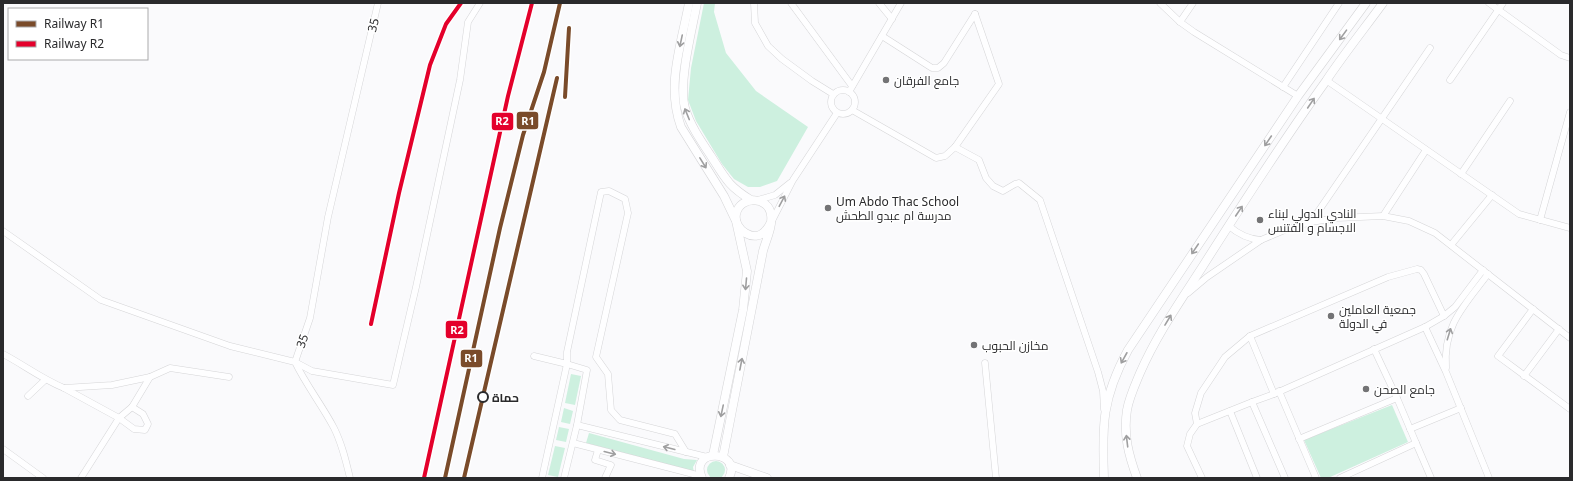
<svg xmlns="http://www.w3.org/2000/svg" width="1573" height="481" font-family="'Noto Sans',Cairo,sans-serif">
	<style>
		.green { fill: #cdf0df }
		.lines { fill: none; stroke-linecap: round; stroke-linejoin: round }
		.minor-casing { stroke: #d5d5d7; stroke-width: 7 }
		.major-casing { stroke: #d5d5d7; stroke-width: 9 }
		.minor { stroke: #fefeff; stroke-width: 6 }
		.major { stroke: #fefeff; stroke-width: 8 }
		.rail-1-casing { stroke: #fff; stroke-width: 7 }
		.rail-2-casing { stroke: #fff; stroke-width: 7 }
		.rail-1 { stroke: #7a4b2a; stroke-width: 4 }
		.rail-2 { stroke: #e4002b; stroke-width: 4 }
		.oneway { stroke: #9f9fa0 }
		.poi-dot { fill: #737375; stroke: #fff; stroke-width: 1.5 }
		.stop-dot { fill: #fff; stroke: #2a2a2c; stroke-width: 2 }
		.labels { text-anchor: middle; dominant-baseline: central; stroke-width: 3; stroke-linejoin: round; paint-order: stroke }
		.street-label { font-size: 12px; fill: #2a2a2c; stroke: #fff }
		.poi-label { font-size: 12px; fill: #2a2a2c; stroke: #fff; text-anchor: start }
		.stop-label { font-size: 12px; font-weight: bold; fill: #2a2a2c; stroke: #fff; text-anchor: start }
		.line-badge { stroke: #fff; stroke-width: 1.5 }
		.badge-label { font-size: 11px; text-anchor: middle; font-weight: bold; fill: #fff }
	</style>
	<rect width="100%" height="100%" fill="#fafafc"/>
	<g class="green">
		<path d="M704,3H715L714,12L726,53L756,91L808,127L777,181L760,187H748L734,179L722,164L696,121L688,100L691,68Z"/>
		<path d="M571,374L581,376L575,405L565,403Z"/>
		<path d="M1392,405L1408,442L1328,478H1321L1304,440Z"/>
		<path d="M564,408L573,411L570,424L561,422Z"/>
		<path d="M559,427L569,429L566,442L556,440Z"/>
		<path d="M589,433L684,459L697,460L693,467L694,473L682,468L586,443Z"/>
		<path d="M555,446L565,448L558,477L548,475Z"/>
		<circle cx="716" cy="470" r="9"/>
	</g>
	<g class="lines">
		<g class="minor-casing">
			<g id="minor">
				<path d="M754,3L755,23L768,46L782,59L812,81L833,94"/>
				<path d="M791,3L852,86"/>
				<path d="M879,3L892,19"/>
				<path d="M1160,3L1180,22L1194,32L1298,96"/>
				<path d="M1489,3L1561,55L1570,58"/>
				<path d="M1180,22L1193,3"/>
				<path d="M882,36L932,68H938L944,63L975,14"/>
				<path d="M1326,80L1519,214L1570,228"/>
				<path d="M1450,80L1503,3"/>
				<path d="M1283,87L1339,3"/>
				<circle cx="843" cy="102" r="12"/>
				<path d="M849,92L901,3"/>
				<path d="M852,110L936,158L945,156L955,147L999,84L975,14"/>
				<path d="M955,147L979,160L986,178L993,186L1003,191L1015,184L1019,183L1040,200L1098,372L1103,391L1104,409"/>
				<path d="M1461,174L1510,101"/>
				<path d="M758,200L775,195L790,183"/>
				<path d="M1383,216L1426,150"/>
				<path d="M1540,220L1570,112"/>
				<path d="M772,221L793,180L837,113"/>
				<path d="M1311,222L1430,48"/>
				<path d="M1229,226C1238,234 1248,239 1261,240"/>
				<path d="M3,231L101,300L230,346L295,362L310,318L328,217L378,3"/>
				<path d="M1451,245L1492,195"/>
				<path d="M1188,293L1207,277L1261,240L1287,229L1311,222L1337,218L1383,216L1409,221L1435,233L1570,338"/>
				<path d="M1533,309L1498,356L1570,409"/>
				<path d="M1425,327L1446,372L1489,478"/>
				<path d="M1250,336L1274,394"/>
				<path d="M1374,349L1397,398"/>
				<path d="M3,354C24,365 42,379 64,388"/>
				<path d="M534,356L567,364V352L601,192L609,191L625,199L628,213L596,357L608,374L611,410L620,420L675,434L686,452"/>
				<path d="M295,362L312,371L393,385L416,287L460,80L468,22L480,3"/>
				<path d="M295,362C306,385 322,405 334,428C342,444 346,461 350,478"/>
				<path d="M985,363L996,478"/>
				<path d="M1446,368C1443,325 1464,306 1488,274"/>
				<path d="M1524,376L1559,329"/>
				<path d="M1279,391L1316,478"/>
				<path d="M28,396L45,380"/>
				<path d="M1252,402L1285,478"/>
				<path d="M132,407L143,414L148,424L145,430L134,429L119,418L64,388L112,385L150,377"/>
				<path d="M1230,411L1257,478"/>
				<path d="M1197,424L1195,413L1201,393L1225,357L1250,336L1388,277L1417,269L1421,270L1424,274L1444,316"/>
				<path d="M577,425L707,457"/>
				<path d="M1410,429L1461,408"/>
				<path d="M1299,439L1397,398L1416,443L1340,478"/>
				<path d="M573,443L701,476"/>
				<path d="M1416,443L1431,478"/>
				<path d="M3,449L43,478"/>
				<path d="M598,450L595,460L611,465L605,478"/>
				<path d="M81,478L119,418L132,407L150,377L170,368L229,377"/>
				<path d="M542,478L567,364L587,370L577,425L564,478"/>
				<path d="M1202,478L1187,446L1190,434L1197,424L1252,402L1274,394L1425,327L1444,316L1455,307L1483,270"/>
			</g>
		</g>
		<g class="major-casing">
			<g id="major">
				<path d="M689,3C681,46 666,85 681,127L724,196L736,221L747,271L743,310L713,455"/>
				<path d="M697,3C692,30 678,83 685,108C690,125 701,141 711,156C725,178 728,186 751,200"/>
				<path d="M723,457L763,251C766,240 773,226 771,215C769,196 740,195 736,214C733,230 755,244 766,230C768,228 770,224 771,222"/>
				<path d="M730,465L767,478"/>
				<path d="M702,478C688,447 743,450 729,478"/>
				<path d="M1104,478C1102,425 1102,398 1128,350L1298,96L1366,3"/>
				<path d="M1137,478C1129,456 1123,435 1127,410C1129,398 1135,385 1140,373C1156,336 1179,303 1201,269C1241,206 1282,142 1326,81C1344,54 1364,29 1383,3"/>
			</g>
		</g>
		<use href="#minor" class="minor"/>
		<use href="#major" class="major"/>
		<g class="rail-1-casing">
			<g id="rail-1">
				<path d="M565,97L569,28"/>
				<path d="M445,478L500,228L523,135L544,72L560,3"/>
				<path d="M464,478L557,78"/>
			</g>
		</g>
		<g class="rail-2-casing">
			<g id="rail-2">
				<path d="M371,324L399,193L430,65L446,24L461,3"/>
				<path d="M424,478L508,96L532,3"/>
			</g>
		</g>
		<use href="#rail-1" class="rail-1"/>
		<use href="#rail-2" class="rail-2"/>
	</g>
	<defs><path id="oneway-shaft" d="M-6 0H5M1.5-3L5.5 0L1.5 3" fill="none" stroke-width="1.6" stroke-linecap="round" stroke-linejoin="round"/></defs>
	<g class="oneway">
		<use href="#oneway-shaft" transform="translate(1343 35) rotate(126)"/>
		<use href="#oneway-shaft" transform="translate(681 41) rotate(102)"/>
		<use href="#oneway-shaft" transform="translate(1311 103) rotate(-56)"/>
		<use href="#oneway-shaft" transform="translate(687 114) rotate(-112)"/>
		<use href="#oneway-shaft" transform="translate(1268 141) rotate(124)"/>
		<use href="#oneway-shaft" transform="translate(703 163) rotate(58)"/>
		<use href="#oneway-shaft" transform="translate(782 201) rotate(-62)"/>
		<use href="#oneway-shaft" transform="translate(1239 211) rotate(-56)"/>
		<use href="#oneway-shaft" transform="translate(1195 249) rotate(124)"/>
		<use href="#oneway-shaft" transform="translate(746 284) rotate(95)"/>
		<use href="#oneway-shaft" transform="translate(1168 320) rotate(-59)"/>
		<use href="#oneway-shaft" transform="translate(1449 334) rotate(-73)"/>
		<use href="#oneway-shaft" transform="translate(1124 358) rotate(119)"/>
		<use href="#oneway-shaft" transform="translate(741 364) rotate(-79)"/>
		<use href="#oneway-shaft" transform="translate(722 411) rotate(102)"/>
		<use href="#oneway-shaft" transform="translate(1127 441) rotate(-97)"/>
		<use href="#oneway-shaft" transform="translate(669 448) rotate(-166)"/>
		<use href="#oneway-shaft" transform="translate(610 453) rotate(14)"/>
	</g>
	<g class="poi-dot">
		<circle cx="886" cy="80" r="4"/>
		<circle cx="828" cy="208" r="4"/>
		<circle cx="1260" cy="220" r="4"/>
		<circle cx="1331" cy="316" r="4"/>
		<circle cx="974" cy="345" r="4"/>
		<circle cx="1366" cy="389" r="4"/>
	</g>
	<circle class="stop-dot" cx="483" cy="397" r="5"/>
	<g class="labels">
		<g class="street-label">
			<text transform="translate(373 25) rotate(-77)">35</text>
			<text transform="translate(302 341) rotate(-70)">35</text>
		</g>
		<g class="poi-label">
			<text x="894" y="80">جامع الفرقان</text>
			<text x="836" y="201">Um Abdo Thac School<tspan x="836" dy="14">مدرسة ام عبدو الطحش</tspan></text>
			<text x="1268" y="213">النادي الدولي لبناء<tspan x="1268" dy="14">الاجسام و الفتنس</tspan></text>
			<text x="1339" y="309">جمعية العاملين<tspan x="1339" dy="14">في الدولة</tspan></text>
			<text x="982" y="345">مخازن الحبوب</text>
			<text x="1374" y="389">جامع الصحن</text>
		</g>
		<g class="stop-label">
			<text x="492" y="397">حماة</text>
		</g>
	</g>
	<g class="line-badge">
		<rect x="516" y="111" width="23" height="19" rx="4" fill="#7a4b2a"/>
		<rect x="491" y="112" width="23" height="19" rx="4" fill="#e4002b"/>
		<rect x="445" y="320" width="23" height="19" rx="4" fill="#e4002b"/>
		<rect x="460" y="349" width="23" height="19" rx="4" fill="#7a4b2a"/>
	</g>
	<g class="badge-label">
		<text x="528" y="125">R1</text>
		<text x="502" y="125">R2</text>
		<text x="457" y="334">R2</text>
		<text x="471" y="362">R1</text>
	</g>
	<rect width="1573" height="481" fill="none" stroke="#2a2a2c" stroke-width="8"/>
	<rect x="8" y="8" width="140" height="52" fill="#ffffff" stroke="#aaaaab"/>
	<rect x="16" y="21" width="20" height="6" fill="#7a4b2a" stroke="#aaaaab"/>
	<text x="44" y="28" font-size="12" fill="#2a2a2c">Railway R1</text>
	<rect x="16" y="41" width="20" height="6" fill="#e4002b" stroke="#aaaaab"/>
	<text x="44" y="48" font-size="12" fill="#2a2a2c">Railway R2</text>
</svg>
